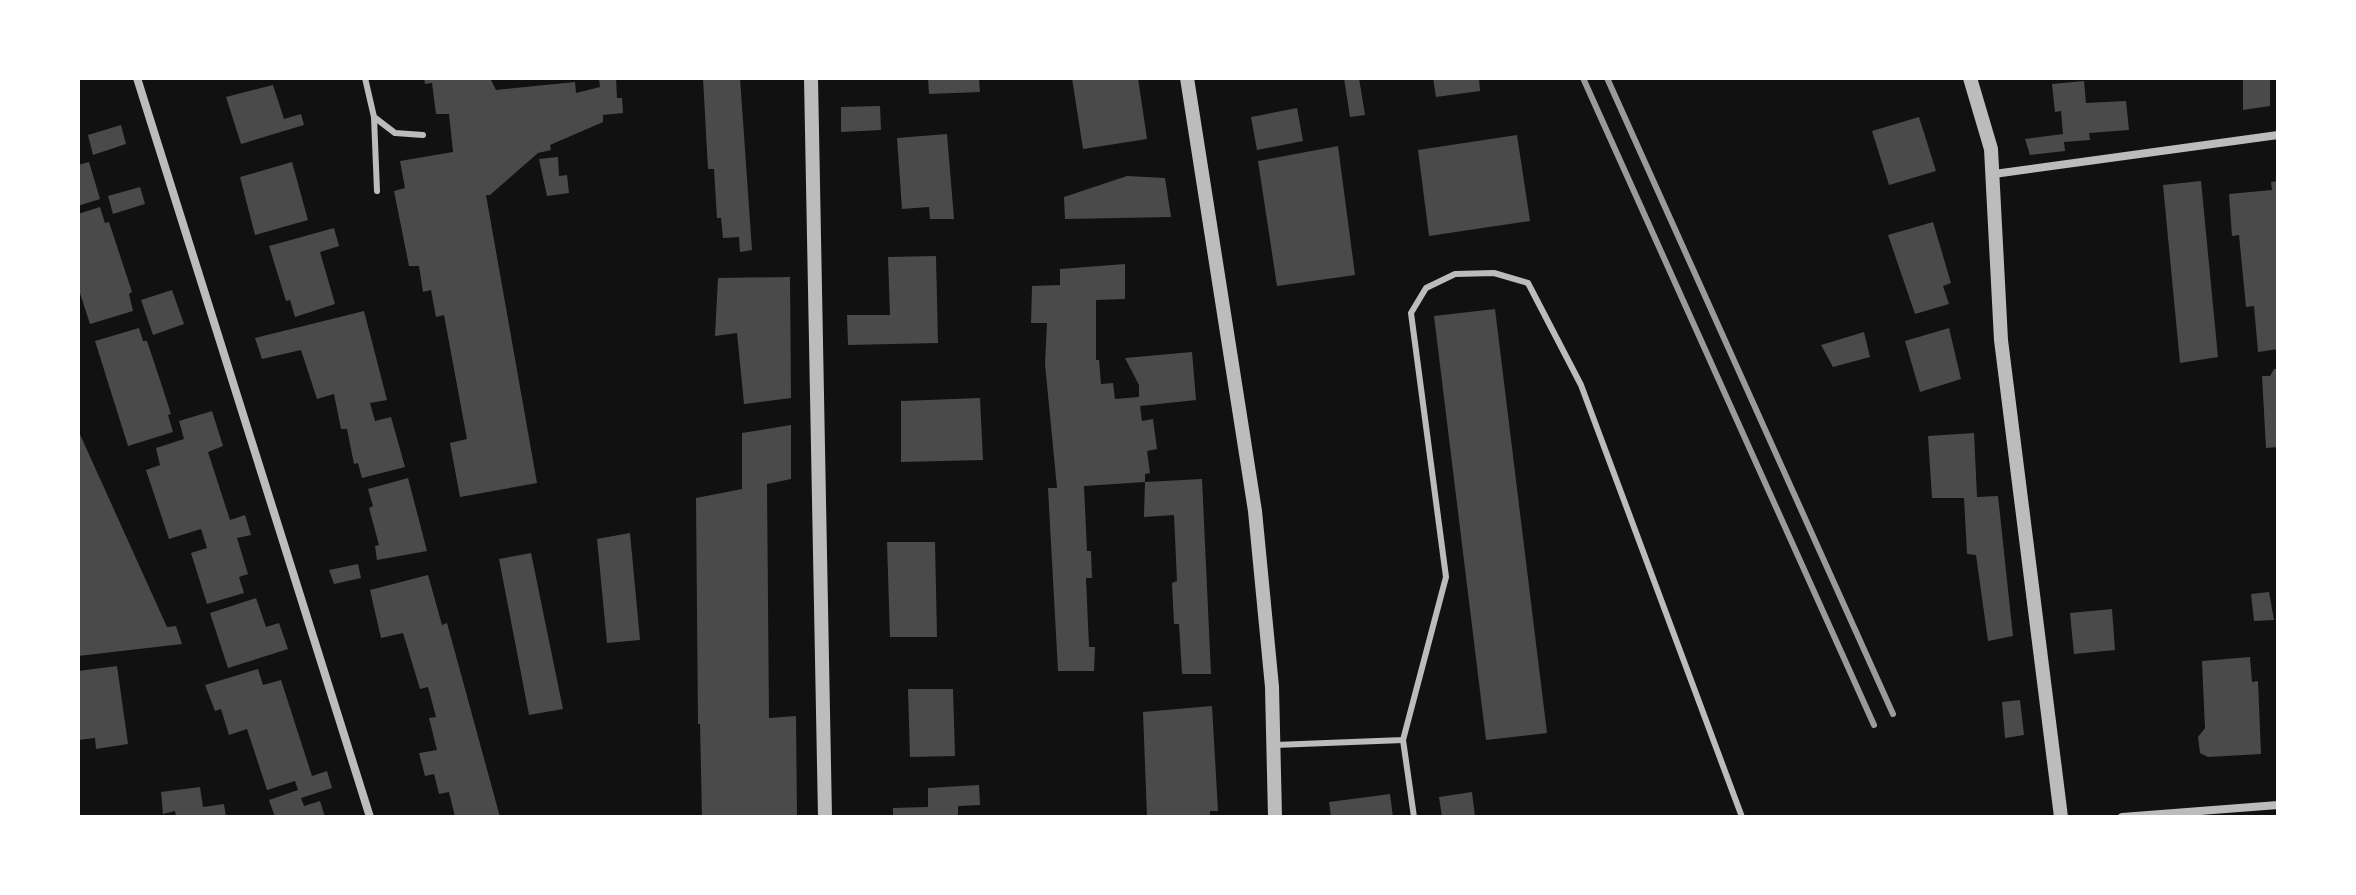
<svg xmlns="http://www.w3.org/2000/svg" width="2356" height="895" font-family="'Zilla Slab',serif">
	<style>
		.building { fill: #4a4a4a }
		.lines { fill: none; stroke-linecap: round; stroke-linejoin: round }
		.service { stroke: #bcbcbc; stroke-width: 6 }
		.minor { stroke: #bcbcbc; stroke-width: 8 }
		.tertiary { stroke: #bcbcbc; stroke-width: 14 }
		.rail { stroke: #9a9a9a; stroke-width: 6 }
	</style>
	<rect width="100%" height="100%" fill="#111"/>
	<g class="building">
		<path d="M424,78H490L496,90L575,82L576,93L600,87L599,78H616L617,98H622L623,113L603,115V122L550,145L551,150L538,153L490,195H486L537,483L460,497L450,443L467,439L444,315L436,317L431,290L423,292L419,266H409L394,191L405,188L400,161L453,152L449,114H436L432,83L425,84Z"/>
		<path d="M703,78H740L752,250L740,252L739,237L723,238L721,218H717L714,169H708Z"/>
		<path d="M928,78H979L980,92L929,94Z"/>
		<path d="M1072,78H1138L1147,139L1083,149Z"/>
		<path d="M1344,78H1359L1365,115L1350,117Z"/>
		<path d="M1433,78H1479L1480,91L1436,97Z"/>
		<path d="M2243,78H2270V106L2243,110Z"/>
		<path d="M2084,81L2086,103L2126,101L2129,130L2089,133L2090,140L2064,142L2065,151L2030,155L2025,139L2063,134L2061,111L2055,112L2052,84Z"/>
		<path d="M273,85L284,119L301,114L304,125L241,144L226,97Z"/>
		<path d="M880,106L881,130L841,132V107Z"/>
		<path d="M1297,108L1303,141L1257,150L1251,117Z"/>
		<path d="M1919,117L1936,171L1889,185L1872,131Z"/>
		<path d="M121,125L126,144L93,155L88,135Z"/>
		<path d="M947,134L954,219H930L929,207L902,209L897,138Z"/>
		<path d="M1517,135L1530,221L1429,236L1418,150Z"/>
		<path d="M1338,146L1355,275L1277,286L1258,161Z"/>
		<path d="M558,157L559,176L567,175L569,193L547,196L539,159Z"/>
		<path d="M89,162L100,199L78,206V165Z"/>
		<path d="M292,162L308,220L255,235L240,177Z"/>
		<path d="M1127,176L1165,178L1171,217L1065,219L1064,197Z"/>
		<path d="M2201,181L2218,357L2180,363L2163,185Z"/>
		<path d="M2278,181V349L2258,352L2254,306L2246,307L2239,235L2232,236L2229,194L2272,190L2271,182Z"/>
		<path d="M140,187L145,204L113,214L108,196Z"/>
		<path d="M100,207L105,223L109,222L132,292L129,294L133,311L90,324L78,287V214Z"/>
		<path d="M1933,222L1951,283L1943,286L1949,304L1915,314L1888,235Z"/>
		<path d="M334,228L339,246L320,252L335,304L295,317L290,300L286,301L269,246Z"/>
		<path d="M936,256L938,343L848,345L847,315H890L888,257Z"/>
		<path d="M1125,264V299L1096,300V360H1099L1101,384L1113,383L1115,399L1139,397V385L1125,358L1192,352L1196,400L1140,406L1142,421L1153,419L1157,449L1147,451L1150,473L1145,474V482L1084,486L1087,551H1091L1092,578H1086L1089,647H1095L1094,671H1058L1048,488H1057L1045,364L1047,323H1031L1032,286L1060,285V269Z"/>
		<path d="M790,277L791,398L744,404L737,333L715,336L718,278Z"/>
		<path d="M172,290L184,324L153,335L141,300Z"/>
		<path d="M1495,309L1547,733L1486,740L1434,316Z"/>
		<path d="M364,311L387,400L370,403L375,421L391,417L405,467L362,478L358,463L354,464L347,429H341L334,394L317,399L301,350L262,359L255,338Z"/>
		<path d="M139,328L143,341H147L160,380L171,414L168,415L173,432L128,446L95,341Z"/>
		<path d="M1949,328L1961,379L1920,392L1905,341Z"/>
		<path d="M1864,332L1870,357L1833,367L1821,345Z"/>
		<path d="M2274,369H2278V447L2266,448L2262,376H2270Z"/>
		<path d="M980,398L983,460L901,462V401Z"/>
		<path d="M212,411L223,446L208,452L230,520L245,515L251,535L237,538L248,574L239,577L244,593L207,604L191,553L207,548L201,529L169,539L146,470L160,465L156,448L184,439L179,421Z"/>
		<path d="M791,425V479L767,484L769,718L796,716L797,817H702L700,724H698L696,498L742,489V433Z"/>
		<path d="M78,430L167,627L176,626L182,644L78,656Z"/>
		<path d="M1974,433L1977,497L1998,496L2013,636L1988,641L1976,555L1967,554L1964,498H1932L1928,436Z"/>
		<path d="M408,478L427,551L377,560L375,546L379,545L369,508L373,506L368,489Z"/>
		<path d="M1202,479L1211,674H1182L1179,624H1174L1172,583L1177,581L1174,515L1144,517L1145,482Z"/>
		<path d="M630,533L640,640L607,643L597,539Z"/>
		<path d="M887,542H935L937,637H890Z"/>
		<path d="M531,553L563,709L529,715L499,559Z"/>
		<path d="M358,564L361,578L334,584L329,570Z"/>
		<path d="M428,575L442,625L447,623L500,817H455L449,792L439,794L434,774L425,776L419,753L437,750L429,718L436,717L428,687L420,689L403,633L381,638L370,590Z"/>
		<path d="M2269,592L2274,620L2254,621L2251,594Z"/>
		<path d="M256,598L266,627L279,623L288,649L228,668L210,613Z"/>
		<path d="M2112,609L2115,650L2074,654L2070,613Z"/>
		<path d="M2250,657L2252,682L2258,681L2261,754L2208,757L2200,753L2198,737L2205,728L2202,661Z"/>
		<path d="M117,666L128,744L96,749L95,738L78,740V671Z"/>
		<path d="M258,669L263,685L281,680L312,776L327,771L332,788L301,798L304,806L320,801L325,817H275L269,800L298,790L295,781L267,790L247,729L229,735L221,709L215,711L205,685Z"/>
		<path d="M908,689H953L955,756L910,757Z"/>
		<path d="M2020,700L2024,735L2005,738L2002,702Z"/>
		<path d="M1212,706L1218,811H1210V817H1147L1143,712Z"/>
		<path d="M979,785L980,805L958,806V817H893V808L928,807V788Z"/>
		<path d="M200,787L203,807L224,804L226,817H176L175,811L163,814L161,792Z"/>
		<path d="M1472,792L1475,817H1442L1439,797Z"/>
		<path d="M1390,794L1393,817H1331L1329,802Z"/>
	</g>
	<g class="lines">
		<g class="service">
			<path d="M365,78L374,117L395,133L423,135"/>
			<path d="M374,117L377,191"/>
			<path d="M1403,740L1414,817"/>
			<path d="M1275,745L1403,740L1446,577L1411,313L1426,288L1455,274L1494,273L1528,283L1581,385L1742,817"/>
		</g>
		<g class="minor">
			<path d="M137,78L370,817"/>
			<path d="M1994,174L2278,135"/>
			<path d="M2122,817L2278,805"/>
		</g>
		<g class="tertiary">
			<path d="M811,78L825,817"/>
			<path d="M1187,78L1255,511L1272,687L1275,817"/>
			<path d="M1970,78L1991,149L2001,340L2061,817"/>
		</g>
		<g class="rail">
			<path d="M1583,78L1874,725"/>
			<path d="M1607,78L1893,714"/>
		</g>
	</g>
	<rect width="2356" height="895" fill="none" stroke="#ffffff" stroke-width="160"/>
</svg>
